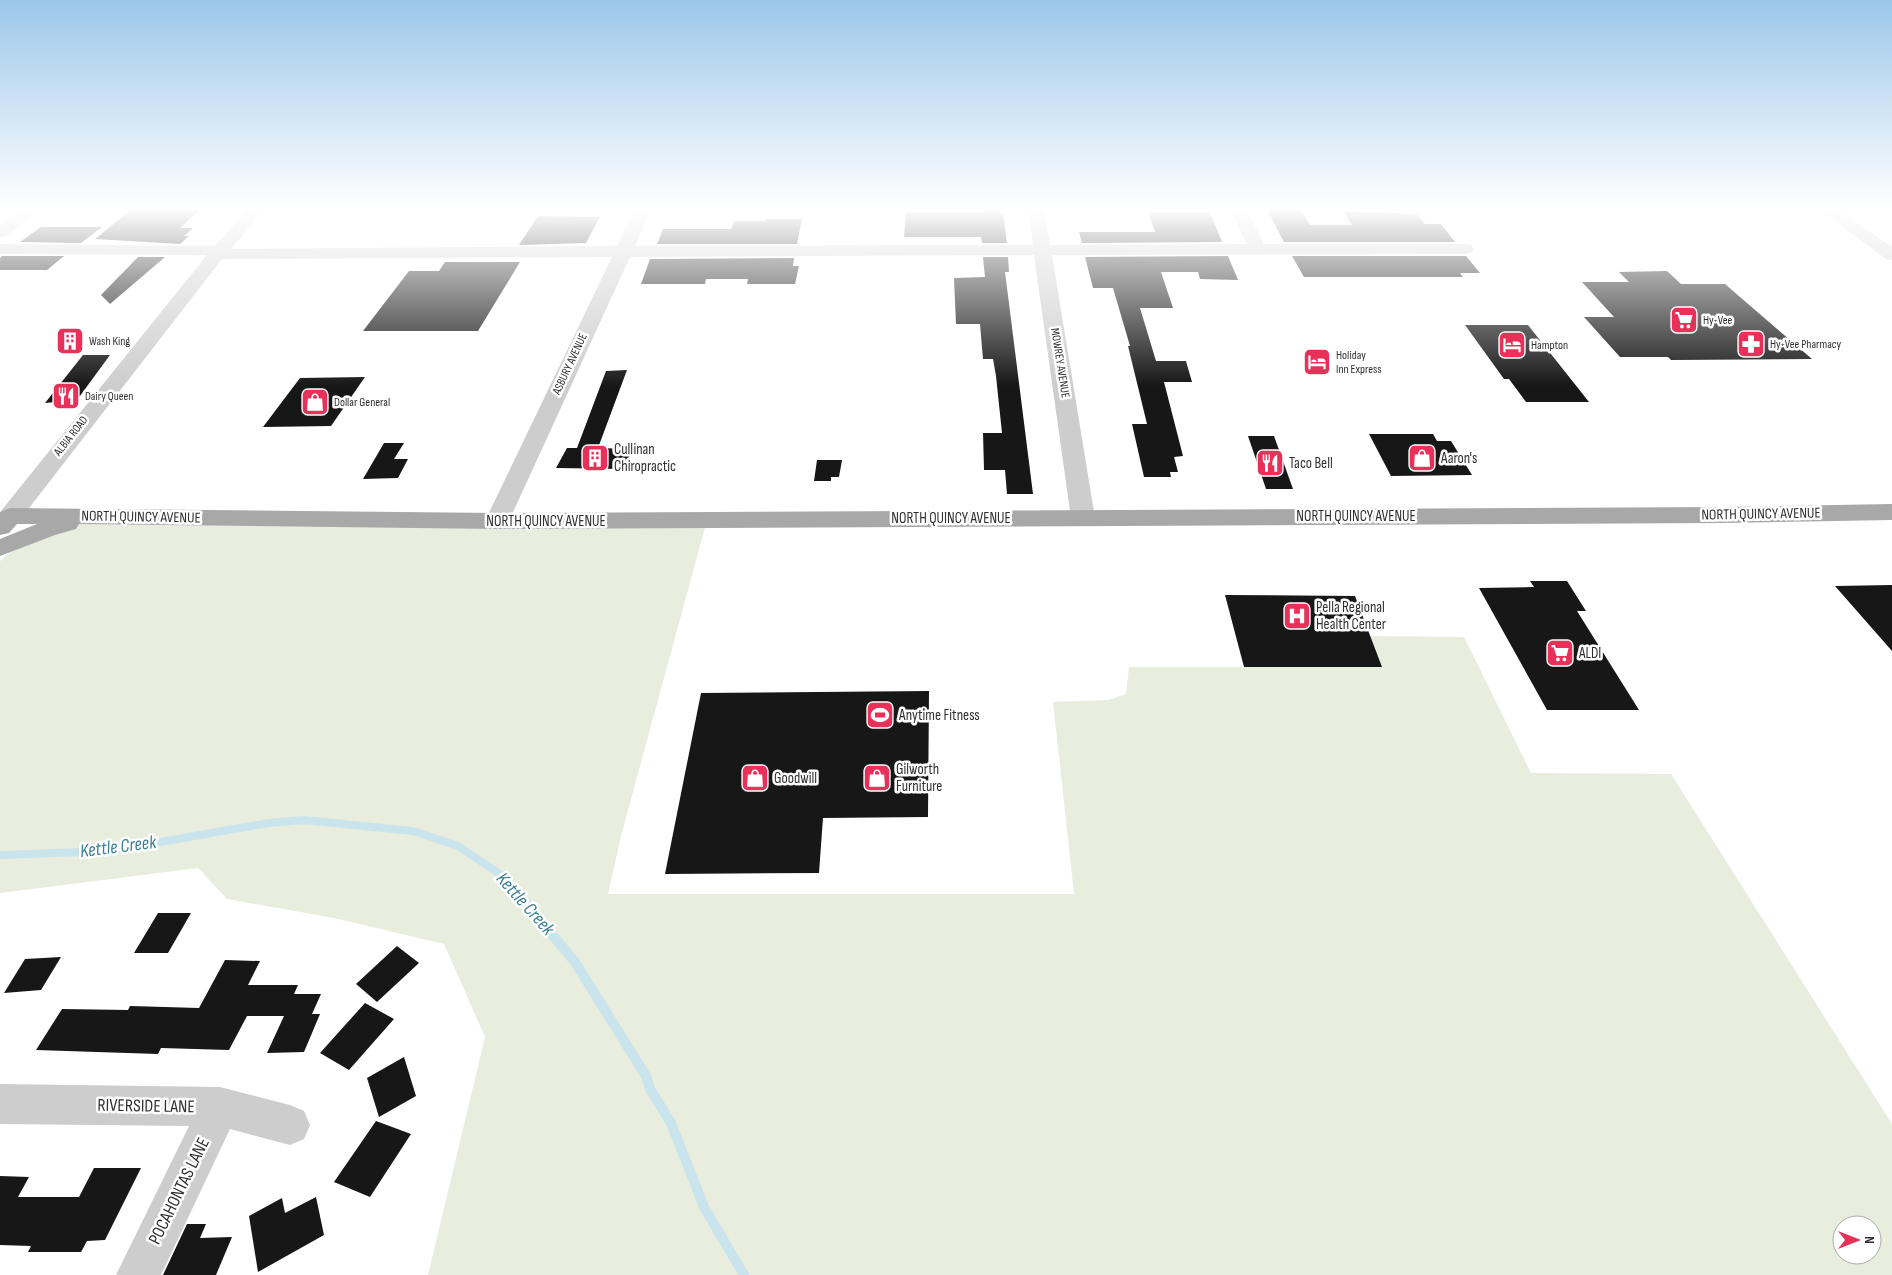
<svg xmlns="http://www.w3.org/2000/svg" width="1892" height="1275" font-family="'Sofia Sans Condensed',sans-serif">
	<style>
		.green { fill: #e8edde; fill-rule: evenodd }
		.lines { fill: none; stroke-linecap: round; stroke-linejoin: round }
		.stream-far1 { stroke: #cae4ed; stroke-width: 8 }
		.stream { stroke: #cae4ed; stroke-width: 10 }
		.building { fill: #171717 }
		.minor { fill: #cdcdcd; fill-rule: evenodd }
		.major { fill: #a8a8a8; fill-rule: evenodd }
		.labels { text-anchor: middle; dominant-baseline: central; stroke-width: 5; stroke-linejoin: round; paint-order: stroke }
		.far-poi-label { font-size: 12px; fill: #303030; stroke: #fff; text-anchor: start }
		.far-street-label { font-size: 12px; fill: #303030; stroke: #fff }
		.poi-label { font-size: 15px; fill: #303030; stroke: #fff; text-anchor: start }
		.street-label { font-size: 15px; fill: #303030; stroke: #fff }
		.near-street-label { font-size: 18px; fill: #303030; stroke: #fff }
		.near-water-label { font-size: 19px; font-style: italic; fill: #3b7f94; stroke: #fff }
	</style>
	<rect width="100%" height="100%" fill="#fff"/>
	<path class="green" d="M101,516L707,520L621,836L608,894H1074L1053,702L1108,700L1126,694L1129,667H1381L1370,636L1464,637L1531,773L1671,774L1892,1124V1275H428L485,1037L444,944L334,918L227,899L198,868L0,893V561L21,543ZM1842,1225H1872V1255H1842Z"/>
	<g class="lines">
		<path class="stream-far1" d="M0,855L110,851L268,823L304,820L413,831L458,846L503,876L525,903"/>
		<path class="stream" d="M524,901L575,962L646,1076L650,1089L671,1123L704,1207L744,1275"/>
	</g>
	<g class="building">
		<path d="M133,208H202L180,228H193L184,236H189L180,244L95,239Z"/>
		<path d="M982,208H999L1000,213H1003L1007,243H982L981,237H904L906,212H983Z"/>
		<path d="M1266,208H1299L1310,225H1352L1343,211L1417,214L1425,224H1441L1455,242H1284Z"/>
		<path d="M1148,212H1210L1222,242L1082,243L1079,232H1155Z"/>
		<path d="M538,216L600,217L586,243L519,245Z"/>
		<path d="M765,219H802L797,244H657L663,229H731L734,221H765Z"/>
		<path d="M41,227H102L81,243L20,242Z"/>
		<path d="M2,256H64L47,270H0V258Z"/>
		<path d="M1228,256L1238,280L1200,279L1198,272H1161L1173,308H1140L1156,361H1186L1192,382H1164L1183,456L1174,457L1178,472H1170L1171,477H1144L1132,424H1147L1128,346H1130L1113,288H1093L1085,257Z"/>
		<path d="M1292,256H1466L1480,273H1460L1463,277H1304Z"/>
		<path d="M138,257H165L110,304L101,295Z"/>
		<path d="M983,257H1008L1009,272H1005L1033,494H1007L1005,470H984L983,433H1002L996,376L993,359H983L980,324H956L954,278L985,277Z"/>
		<path d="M794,258L793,266H799L795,284H747L748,279H706L705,284H641L650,259Z"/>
		<path d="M445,262H520L478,331H363L409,271H439Z"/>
		<path d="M1667,271L1681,284H1725L1812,359L1671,360L1668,357H1620L1584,317H1614L1582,282H1629L1619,272Z"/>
		<path d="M1465,325H1528L1589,402H1526L1509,379H1504Z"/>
		<path d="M83,355H110L77,400L45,403Z"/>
		<path d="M627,370L598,448L633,449L623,469L556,468L567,448H577L606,371Z"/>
		<path d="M365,377L331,426L263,427L300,378Z"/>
		<path d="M1369,434H1433L1437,441H1451L1472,475L1391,476Z"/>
		<path d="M1248,436H1274L1293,489H1266Z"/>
		<path d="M384,443H404L394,459H408L398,478L363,479Z"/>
		<path d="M817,460H842L839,477H831V481H814Z"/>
		<path d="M1530,581H1567L1586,611H1577L1639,710H1547L1479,588L1534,587Z"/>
		<path d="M1892,585V651L1835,586Z"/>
		<path d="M1225,595L1355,596L1382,667H1244Z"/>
		<path d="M929,691L928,817L823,818L819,873L665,874L701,693Z"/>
		<path d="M158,913H191L168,953H134Z"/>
		<path d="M397,946L419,963L377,1002L356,984Z"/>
		<path d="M61,957L41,990L4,993L25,959Z"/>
		<path d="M225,960L260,961L248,985H298L294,994H321L312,1014H320L304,1052L267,1053L284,1016H247L229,1050L161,1048L158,1054L36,1050L62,1009L128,1010L130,1006L199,1008Z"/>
		<path d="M365,1003L394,1019L349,1070L320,1053Z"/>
		<path d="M404,1057L416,1096L379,1117L367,1078Z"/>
		<path d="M376,1121L411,1134L370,1197L334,1182Z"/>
		<path d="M94,1168H141L105,1240L87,1241L81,1252H28L31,1246L0,1245V1176L29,1177L18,1197H79Z"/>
		<path d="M316,1197L324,1235L258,1272L249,1216L282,1198L285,1213Z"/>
		<path d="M187,1224H206L200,1238L232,1237L216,1275H163Z"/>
	</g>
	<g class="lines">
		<g class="minor">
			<path d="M24,208H42L6,236L0,237V224Z"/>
			<path d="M249,208H266L231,249L617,246L636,208H652L635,246L1033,245L1028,208H1044L1050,245L1247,244L1230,208H1246L1264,244H1465L1471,245L1474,249L1471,253L1465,254L1052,255L1095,518L1092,523L1083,526L1074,523L1071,518L1034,255L630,257L509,521L506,526L497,529L488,526L485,521L612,257L222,259L19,521L10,524L1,521V511L207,255L0,254V244L215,246Z"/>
			<path d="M1817,208H1836L1892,247V260L1886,259Z"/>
			<path d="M0,1084L220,1087L290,1105L304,1111L310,1125L304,1139L290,1145L230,1129L161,1275H116L189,1126L0,1124Z"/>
		</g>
		<path class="major" d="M1892,504V520L1723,523L497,529L79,524L76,529L55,535L0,556V539L37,524H17L9,533L0,535V512L10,508L497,513L1723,507Z"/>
	</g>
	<linearGradient id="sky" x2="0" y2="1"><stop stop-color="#9cc7ea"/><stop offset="0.54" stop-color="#fff"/><stop offset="1" stop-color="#fff" stop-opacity="0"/></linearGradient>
	<rect width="1892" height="386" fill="url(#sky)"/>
	<defs>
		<g id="supermarket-square" transform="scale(1.4375)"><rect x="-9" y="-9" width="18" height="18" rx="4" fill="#e93059" stroke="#fff"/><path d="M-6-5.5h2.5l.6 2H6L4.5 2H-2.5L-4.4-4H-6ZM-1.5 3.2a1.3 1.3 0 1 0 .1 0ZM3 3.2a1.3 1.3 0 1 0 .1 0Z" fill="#fff"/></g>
		<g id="building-square" transform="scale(1.4375)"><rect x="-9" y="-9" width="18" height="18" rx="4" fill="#e93059" stroke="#fff"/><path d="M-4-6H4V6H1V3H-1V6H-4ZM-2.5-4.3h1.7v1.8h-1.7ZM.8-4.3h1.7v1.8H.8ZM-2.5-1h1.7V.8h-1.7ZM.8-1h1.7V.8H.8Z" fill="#fff"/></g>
		<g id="pharmacy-square" transform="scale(1.4375)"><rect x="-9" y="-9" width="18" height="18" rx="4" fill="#e93059" stroke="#fff"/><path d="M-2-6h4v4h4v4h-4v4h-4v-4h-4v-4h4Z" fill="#fff"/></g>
		<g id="hotel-square" transform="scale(1.4375)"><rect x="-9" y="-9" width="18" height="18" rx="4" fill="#e93059" stroke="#fff"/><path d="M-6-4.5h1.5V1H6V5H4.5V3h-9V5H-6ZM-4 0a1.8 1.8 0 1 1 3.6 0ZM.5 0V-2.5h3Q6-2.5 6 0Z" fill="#fff"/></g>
		<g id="restaurant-square" transform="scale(1.4375)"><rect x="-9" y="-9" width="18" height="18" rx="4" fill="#e93059" stroke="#fff"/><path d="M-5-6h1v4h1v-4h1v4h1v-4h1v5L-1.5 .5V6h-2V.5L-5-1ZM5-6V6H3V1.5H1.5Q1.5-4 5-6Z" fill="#fff"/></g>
		<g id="shop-square" transform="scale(1.4375)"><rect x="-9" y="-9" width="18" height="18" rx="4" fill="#e93059" stroke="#fff"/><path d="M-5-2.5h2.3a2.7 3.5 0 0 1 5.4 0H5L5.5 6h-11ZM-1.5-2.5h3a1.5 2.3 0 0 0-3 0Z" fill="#fff"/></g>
		<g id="hospital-square" transform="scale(1.4375)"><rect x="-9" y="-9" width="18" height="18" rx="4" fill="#e93059" stroke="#fff"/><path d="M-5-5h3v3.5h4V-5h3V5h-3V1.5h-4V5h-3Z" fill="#fff"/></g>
		<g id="stadium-square" transform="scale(1.4375)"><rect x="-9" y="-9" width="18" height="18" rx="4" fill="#e93059" stroke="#fff"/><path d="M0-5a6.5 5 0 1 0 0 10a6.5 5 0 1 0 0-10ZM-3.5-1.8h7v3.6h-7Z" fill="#fff"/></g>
	</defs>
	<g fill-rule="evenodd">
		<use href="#supermarket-square" x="1684" y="320"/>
		<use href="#building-square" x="70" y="341"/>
		<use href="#pharmacy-square" x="1751" y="344"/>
		<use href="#hotel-square" x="1512" y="345"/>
		<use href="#hotel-square" x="1317" y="362"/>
		<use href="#restaurant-square" x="66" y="396"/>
		<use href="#shop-square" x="315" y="402"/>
		<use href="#building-square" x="595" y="458"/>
		<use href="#shop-square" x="1422" y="458"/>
		<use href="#restaurant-square" x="1270" y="463"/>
		<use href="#hospital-square" x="1297" y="616"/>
		<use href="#supermarket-square" x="1560" y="653"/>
		<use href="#stadium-square" x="880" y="715"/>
		<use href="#shop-square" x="755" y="778"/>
		<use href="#shop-square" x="877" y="778"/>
	</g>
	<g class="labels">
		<g class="far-poi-label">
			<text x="1703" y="320">Hy-Vee</text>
			<text x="89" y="341">Wash King</text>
			<text x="1770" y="344">Hy-Vee Pharmacy</text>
			<text x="1531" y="345">Hampton</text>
			<text x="1336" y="355">Holiday<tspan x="1336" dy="14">Inn Express</tspan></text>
			<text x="85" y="396">Dairy Queen</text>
			<text x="334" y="402">Dollar General</text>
		</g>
		<g class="far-street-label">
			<text transform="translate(1060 363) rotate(81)">MOWREY AVENUE</text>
			<text transform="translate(570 364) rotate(-65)">ASBURY AVENUE</text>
			<text transform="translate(71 436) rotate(-52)">ALBIA ROAD</text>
		</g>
		<g class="poi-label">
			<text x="614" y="449">Cullinan<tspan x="614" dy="17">Chiropractic</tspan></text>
			<text x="1441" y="458">Aaron's</text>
			<text x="1289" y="463">Taco Bell</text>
			<text x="1316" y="607">Pella Regional<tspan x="1316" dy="17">Health Center</tspan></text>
			<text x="1579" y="653">ALDI</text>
			<text x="899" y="715">Anytime Fitness</text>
			<text x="896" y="769">Gilworth<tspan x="896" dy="17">Furniture</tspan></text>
			<text x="774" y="778">Goodwill</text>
		</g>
		<g class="street-label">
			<text transform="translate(1761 514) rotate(-1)">NORTH QUINCY AVENUE</text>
			<text x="1356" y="516">NORTH QUINCY AVENUE</text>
			<text transform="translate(141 517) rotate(1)">NORTH QUINCY AVENUE</text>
			<text x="951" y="518">NORTH QUINCY AVENUE</text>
			<text x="546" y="521">NORTH QUINCY AVENUE</text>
		</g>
		<g class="near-street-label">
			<text transform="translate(146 1106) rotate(1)">RIVERSIDE LANE</text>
			<text transform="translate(179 1191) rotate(-64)">POCAHONTAS LANE</text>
		</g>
		<g class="near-water-label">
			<text transform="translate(118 847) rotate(-7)">Kettle Creek</text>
			<text transform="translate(525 904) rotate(48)">Kettle Creek</text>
		</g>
	</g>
	<g transform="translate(1857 1240) rotate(90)"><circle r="24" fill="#ffffff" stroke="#acacac"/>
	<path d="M0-4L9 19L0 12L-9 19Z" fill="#e93059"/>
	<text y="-8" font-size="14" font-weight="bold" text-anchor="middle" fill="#303030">N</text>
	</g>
</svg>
